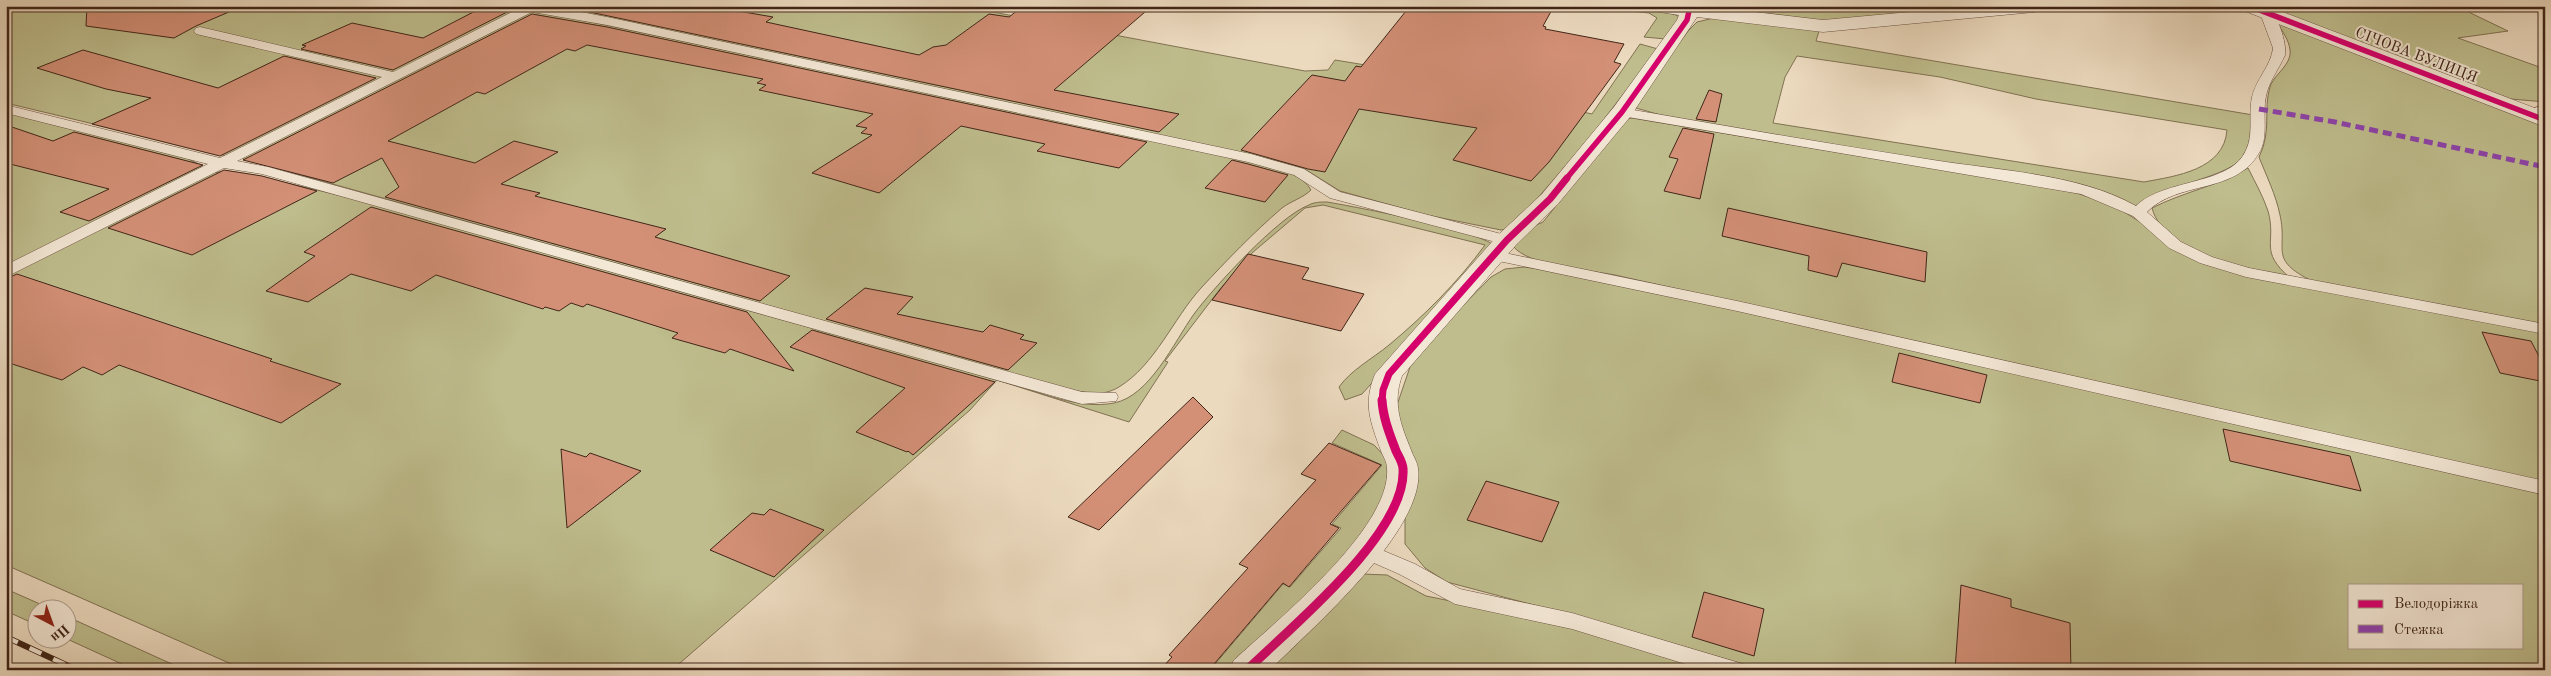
<svg xmlns="http://www.w3.org/2000/svg" width="2551" height="676" font-family="'Old Standard TT',serif">
	<style>
		.green { fill: #bfbd8d; stroke: #807252; fill-rule: evenodd }
		.building { fill: #d39077; stroke: #412618 }
		.lines { fill: none; stroke-linecap: round; stroke-linejoin: round }
		.lane-casing { stroke: #6c5342; stroke-width: 1 }
		.street-casing { stroke: #6c5342; stroke-width: 1 }
		.lane { fill: #f3e7d5; fill-rule: evenodd }
		.street { fill: #f3e7d5; fill-rule: evenodd }
		.rail-casing { stroke: #412618; stroke-width: 6 }
		.rail { stroke: #f3e7d5; stroke-width: 4.5; stroke-dasharray: 13; stroke-linecap: butt }
		.quiet { stroke: #8e44ad; stroke-width: 5; stroke-dasharray: 9 5; stroke-linecap: butt }
		.cycleway-far2-casing { stroke: #f3e7d5; stroke-width: 8 }
		.cycleway-far1-casing { stroke: #f3e7d5; stroke-width: 10 }
		.cycleway-casing { stroke: #f3e7d5; stroke-width: 12 }
		.cycleway-far2 { stroke: #d6006c; stroke-width: 5.5 }
		.cycleway-far1 { stroke: #d6006c; stroke-width: 7 }
		.cycleway { stroke: #d6006c; stroke-width: 9 }
		.labels { text-anchor: middle; dominant-baseline: central; stroke-width: 4; stroke-linejoin: round; paint-order: stroke }
		.far-street-label { font-size: 15px; fill: #412618; stroke: #f3e7d5 }
	</style>
	<rect width="100%" height="100%" fill="#ecdabf"/>
	<filter id="stains"><feTurbulence type="fractalNoise" baseFrequency=".004" numOctaves="4"/><feColorMatrix values="0 0 0 0 .2 0 0 0 0 .09 0 0 0 0 .02 0 0 0 .5 -.17"/></filter>
	<radialGradient id="worn" r=".72"><stop offset=".6" stop-color="#630" stop-opacity="0"/><stop offset="1" stop-color="#630" stop-opacity=".3"/></radialGradient>
	<g class="green">
		<path d="M6,6H531L227,156L6,103Z"/>
		<path d="M540,6H961L1305,71L1328,70L1335,60L1402,71L1592,114L1640,44L1658,49L1591,136L1512,228L1501,230L1427,215L1340,191L1303,168L1278,161Z"/>
		<path d="M1586,6C1615,6 1653,4 1680,17L1666,39L1644,37L1657,18L1649,13Z"/>
		<path d="M1731,6H1950L1956,10L1835,22L1736,12Z"/>
		<path d="M2257,6H2456L2508,31L2458,38L2545,69V102L2511,99Z"/>
		<path d="M529,9L1221,154C1245,161 1299,167 1311,190C1303,198 1291,201 1282,208C1253,233 1227,260 1201,288C1173,319 1155,365 1119,387C1101,398 1083,392 1064,388L243,159L242,156Z"/>
		<path d="M1714,18L1820,28L1816,41L2253,115C2251,128 2251,142 2246,153C2234,178 2160,185 2135,206L2116,197L1664,116L1636,108L1634,103L1689,30L1697,22ZM1797,56L1940,77L2036,99L2227,130C2224,170 2176,176 2144,182L1773,123L1785,77Z"/>
		<path d="M2277,22L2545,124V325L2312,281C2268,259 2288,251 2280,215C2276,195 2266,175 2259,157C2272,130 2263,111 2270,87C2274,74 2292,65 2290,50C2289,40 2282,31 2277,22Z"/>
		<path d="M6,112L186,158L201,165V169L6,268Z"/>
		<path d="M1632,118L2070,191L2113,205L2209,265L2545,332V483L1615,275C1589,270 1528,266 1513,246L1527,229L1543,222L1627,119Z"/>
		<path d="M2248,168C2255,182 2263,196 2268,211C2277,243 2258,250 2290,278C2249,270 2164,254 2152,208C2183,192 2218,186 2248,168Z"/>
		<path d="M226,171C334,190 441,223 546,253C666,288 786,321 906,354C940,364 973,373 1007,383C1040,392 1079,410 1114,403C1150,396 1174,342 1194,314C1214,287 1279,216 1309,205C1314,202 1321,202 1327,202C1357,207 1477,230 1495,246L1362,394L1345,400L1339,387C1351,370 1372,359 1389,345C1424,316 1458,282 1485,245L1323,205L1305,208L1252,253L1220,289L1165,361L1168,362L1129,422L997,380L970,410L672,670H245L6,565V276L212,173Z"/>
		<path d="M1524,267L1577,274L2545,492V670H1763L1624,629L1447,582L1425,568L1405,544V510L1396,408L1410,367L1439,330L1491,277L1505,269ZM2350,585H2522V647H2350Z"/>
		<path d="M1342,430L1374,445L1390,462L1392,487L1366,533L1235,670H1210L1283,584L1290,587L1341,528L1332,524L1382,465L1332,443Z"/>
		<path d="M1362,574L1387,575L1426,596L1554,622L1715,670H1265Z"/>
		<path d="M6,589L49,608H38L37,625L6,611Z"/>
		<path d="M68,617L185,670H135L67,639Z"/>
	</g>
	<g class="building">
		<path d="M87,6H243L196,26L174,38L86,26Z"/>
		<path d="M485,6H519L393,70L301,49L306,46L302,45L352,23L423,38Z"/>
		<path d="M561,6H709L773,17L766,22L919,55L933,47L946,45L989,14L1009,17L1023,6H1152L1054,90L1179,114L1159,132Z"/>
		<path d="M1410,6H1554L1543,26L1546,27L1545,29L1624,44L1614,62L1621,64L1549,162L1531,181L1453,160L1477,128L1359,109L1325,172L1308,169L1241,150L1312,75L1345,81L1356,66L1361,67Z"/>
		<path d="M532,14L607,27L1147,142L1119,168L1037,151L1045,144L961,126L879,193L812,173L872,135L861,133L867,128L856,126L873,114L759,90L766,85L757,83L763,79L587,45L575,51L567,49L485,94L477,92L388,141L475,163L514,141L558,152L501,184L540,193L535,196L666,229L655,237L790,276L760,301L385,197L399,187L382,158L333,183L243,160Z"/>
		<path d="M83,50L218,88L284,56L376,78L220,156L92,124L151,98L106,89L37,68Z"/>
		<path d="M1709,90L1722,94L1716,122L1696,119Z"/>
		<path d="M6,125L53,141L74,132L203,165L89,221L60,212L109,189L6,163Z"/>
		<path d="M1683,128L1714,134L1700,199L1664,191L1678,159L1669,157Z"/>
		<path d="M1232,160L1248,164L1288,175L1265,202L1205,188Z"/>
		<path d="M224,170L262,176L317,191L192,255L108,228Z"/>
		<path d="M371,207L747,312L794,371L730,349L725,353L672,338L678,333L587,304L583,307L571,303L559,311L545,307L543,309L436,275L411,291L351,274L308,302L266,291L315,256L304,252Z"/>
		<path d="M1728,208L1927,252L1925,282L1842,263L1837,277L1808,270L1809,256L1722,236Z"/>
		<path d="M1248,254L1309,268L1302,279L1364,294L1341,331L1212,300Z"/>
		<path d="M17,274L272,359L270,361L341,384L281,423L119,365L102,375L83,367L62,380L6,362V279Z"/>
		<path d="M865,288L913,297L897,314L983,332L990,325L1024,335L1020,339L1037,343L1008,370L826,319Z"/>
		<path d="M812,330L995,382L913,455L908,451L907,452L856,432L905,388L790,347Z"/>
		<path d="M2482,332L2531,341L2545,368V382L2500,373Z"/>
		<path d="M1899,353L1987,375L1980,403L1892,382Z"/>
		<path d="M1193,397L1213,417L1099,530L1068,517Z"/>
		<path d="M2223,429L2350,456L2361,491L2230,461Z"/>
		<path d="M1329,443L1381,465L1330,524L1339,528L1289,587L1283,583L1209,670H1160L1172,657L1169,655L1248,568L1239,564L1316,480L1301,474Z"/>
		<path d="M561,449L586,457L590,453L641,471L567,528Z"/>
		<path d="M1486,481L1559,502L1542,542L1467,520Z"/>
		<path d="M770,509L824,530L774,577L710,550L752,513L764,515Z"/>
		<path d="M1961,585L2011,599V607L2070,623L2071,670H1955Z"/>
		<path d="M1704,592L1764,609L1754,656L1692,637Z"/>
	</g>
	<g class="lines">
		<g class="lane-casing">
			<g id="lane">
				<path d="M524,6H550L607,17L1251,154L1304,169L1340,192L1513,237L1515,240L1507,245L1330,198L1294,175L1248,162L607,25L532,12L237,161L268,167L1082,392L1116,393L1118,397L1116,401L1082,404L262,174L224,168L6,277V265L208,164L6,113V105L220,158L382,77L196,34L194,31L196,28L200,27L393,72Z"/>
				<path d="M2266,9C2278,12 2287,44 2285,55C2279,69 2269,81 2266,96C2262,115 2269,137 2259,153C2235,195 2178,180 2147,212L2181,242L2212,257L2249,268L2545,324V334L2246,277L2200,263L2169,248L2133,216L2081,194L1622,116L1615,112L1622,108C1726,126 1829,144 1933,160C1995,170 2081,174 2136,206C2164,178 2231,186 2246,150C2254,134 2248,114 2252,97C2256,79 2271,66 2273,48L2260,13Z"/>
				<path d="M2545,105V114L2529,118L2522,114L2524,111Z"/>
				<path d="M1495,251L1737,301L2545,481V495L1737,311L1489,259L1487,256L1489,253Z"/>
				<path d="M1365,543L1415,564L1460,589L1572,613L1743,664L1746,670H1705L1572,629L1455,604L1399,574L1358,556L1355,551L1358,546Z"/>
			</g>
		</g>
		<g class="street-casing">
			<g id="street">
				<path d="M1644,6H1704L1823,20L1975,6H2043L2041,10L2034,12L1823,32L1697,17L1630,117L1558,204L1516,245L1402,376C1392,403 1401,425 1411,450C1413,456 1417,461 1418,468C1427,529 1311,629 1270,670H1229L1234,660C1276,621 1392,528 1387,468C1387,462 1383,456 1381,451C1370,421 1363,404 1375,374L1498,235L1542,194L1614,107L1677,20L1679,15L1646,10Z"/>
				<path d="M2240,6H2267L2545,112V127L2242,10Z"/>
			</g>
		</g>
		<use href="#lane" class="lane"/>
		<use href="#street" class="street"/>
		<g class="rail-casing">
			<path id="rail" d="M6,637L77,670"/>
		</g>
		<use href="#rail" class="rail"/>
		<g class="quiet">
			<path d="M530,8L533,6"/>
			<path d="M2259,109L2335,122L2545,167"/>
		</g>
		<g class="cycleway-far2-casing">
			<g id="cycleway-far2">
				<path d="M2249,6L2545,120"/>
				<path d="M1566,179L1622,112L1687,20L1689,11"/>
			</g>
		</g>
		<g class="cycleway-far1-casing">
			<path id="cycleway-far1" d="M1382,401L1383,390L1389,374L1507,240L1550,199L1567,178"/>
		</g>
		<g class="cycleway-casing">
			<path id="cycleway" d="M1247,670C1291,627 1407,533 1403,469C1403,463 1399,457 1396,451C1390,435 1383,418 1382,400"/>
		</g>
		<use href="#cycleway-far2" class="cycleway-far2"/>
		<use href="#cycleway-far1" class="cycleway-far1"/>
		<use href="#cycleway" class="cycleway"/>
	</g>
	<g class="labels">
		<g class="far-street-label">
			<text transform="translate(2416 56) rotate(21)">СІЧОВА ВУЛИЦЯ</text>
		</g>
	</g>
	<rect width="2551" height="676" fill="none" stroke="#ecdabf" stroke-width="25"/>
	<rect x="8" y="8" width="2536" height="661" fill="none" stroke="#412618" stroke-width="2.5"/>
	<rect x="12" y="12" width="2526" height="651" fill="none" stroke="#412618"/>
	<rect x="2348" y="584" width="175" height="65" fill="#f3e7d5" stroke="#ac9a89"/>
	<rect x="2358" y="600" width="25" height="8" fill="#d6006c" stroke="#ac9a89"/>
	<text x="2394" y="608" font-size="15" fill="#412618">Велодоріжка</text>
	<rect x="2358" y="625" width="25" height="8" fill="#8e44ad" stroke="#ac9a89"/>
	<text x="2394" y="634" font-size="15" fill="#412618">Стежка</text>
	<g transform="translate(52 624) rotate(139)"><circle r="24" fill="#f3e7d5" stroke="#ac9a89"/>
	<path d="M0-4L9 19L0 12L-9 19Z" fill="#8f2418"/>
	<text y="-8" font-size="14" font-weight="bold" text-anchor="middle" fill="#412618">Пн</text>
	</g>
	<rect width="100%" height="100%" filter="url(#stains)"/>
	<rect width="100%" height="100%" fill="url(#worn)"/>
</svg>
